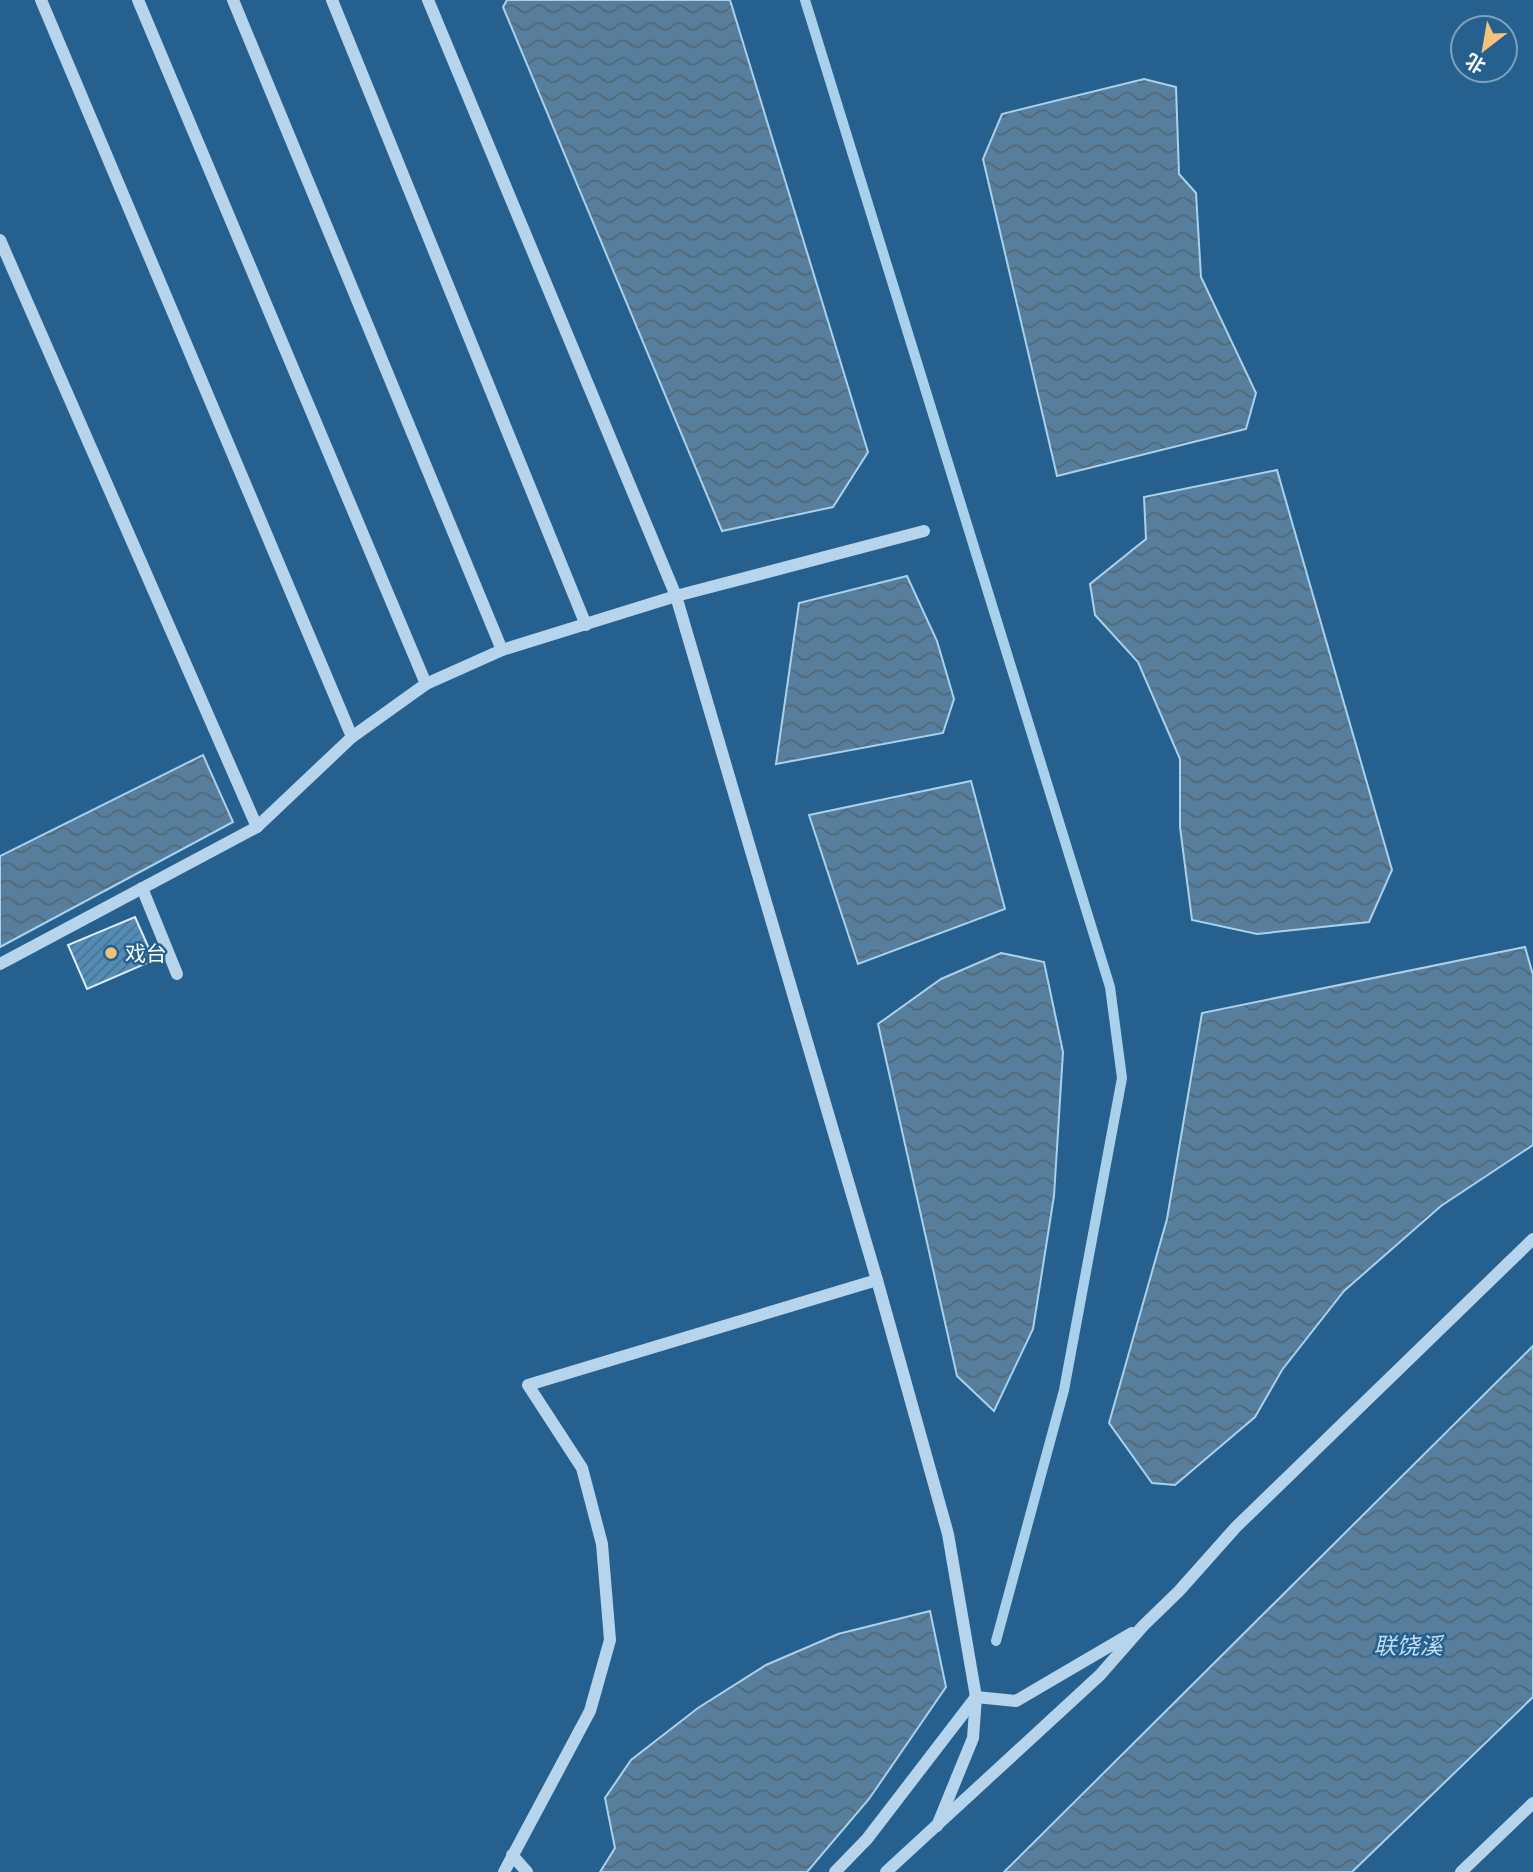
<svg xmlns="http://www.w3.org/2000/svg" width="1533" height="1872" font-family="'PT Sans Narrow','Noto Sans SC',sans-serif">
	<style>
		.water { fill: url(#water-waves); stroke: #aad1ec; stroke-width: 2 }
		.lines { fill: none; stroke-linecap: round; stroke-linejoin: round }
		.stream { stroke: #aad1ec; stroke-width: 10 }
		.building { fill: url(#building-hatch); stroke: #daecf8; stroke-width: 2 }
		.minor { stroke: #b6d4eb; stroke-width: 12 }
		.poi-dot { fill: #f4c27a; stroke: #26608e; stroke-width: 2.5 }
		.labels { text-anchor: middle; dominant-baseline: central; stroke-width: 5; stroke-linejoin: round; paint-order: stroke }
		.poi-label { font-size: 21px; fill: #fff; stroke: #26608e; text-anchor: start }
		.water-label { font-size: 23px; font-style: italic; fill: #c2def2; stroke: #26608e }
	</style>
	<defs>
		<pattern id="water-waves" width="16" height="10" patternUnits="userSpaceOnUse" patternTransform="scale(1.75)"><rect width="16" height="10" fill="#577f9d"/><path d="M0 5q4-4 8 0t8 0" fill="none" stroke="#526879"/></pattern>
		<pattern id="building-hatch" width="6" height="6" patternUnits="userSpaceOnUse" patternTransform="scale(1.75)"><rect width="6" height="6" fill="#528cb7"/><path d="M-1 1l2-2M0 6l6-6M5 7l2-2" fill="none" stroke="#50728c"/></pattern>
	</defs>
	<rect width="100%" height="100%" fill="#26608e"/>
	<g class="water">
		<path d="M507,0H730L868,452L833,507L722,531L503,7Z"/>
		<path d="M1144,79L1176,87L1179,174L1196,193L1201,277L1256,393L1246,429L1057,476L983,159L1002,114Z"/>
		<path d="M1277,470L1392,870L1369,922L1257,934L1192,920L1180,827V759L1138,662L1095,615L1090,584L1146,539L1144,497Z"/>
		<path d="M907,576L937,641L954,699L943,733L776,764L799,603Z"/>
		<path d="M203,755L233,822L0,947V856Z"/>
		<path d="M971,781L1005,909L858,964L809,815Z"/>
		<path d="M1525,947L1533,975V1145L1441,1206L1344,1291L1282,1370L1255,1417L1175,1485L1152,1483L1109,1423L1167,1219L1202,1013Z"/>
		<path d="M1001,953L1044,962L1063,1052L1054,1196L1033,1329L994,1411L957,1376L878,1024L941,979Z"/>
		<path d="M1533,1346V1697L1352,1872H1004Z"/>
		<path d="M930,1611L946,1687L869,1799L807,1872H600L615,1848L605,1798L631,1760L698,1708L766,1665L838,1634Z"/>
	</g>
	<g class="lines">
		<path class="stream" d="M805,0L1110,987L1122,1078L1064,1390L996,1641"/>
	</g>
	<path class="building" d="M135,917L154,960L87,989L68,945Z"/>
	<g class="lines">
		<g class="minor">
			<path d="M41,0L352,737"/>
			<path d="M138,0L426,684"/>
			<path d="M233,0L502,650"/>
			<path d="M332,0L586,625"/>
			<path d="M428,0L676,596L877,1280L948,1534L976,1697L973,1738L937,1826"/>
			<path d="M0,240L257,827"/>
			<path d="M142,888L177,974"/>
			<path d="M0,964L257,827L352,737L426,684L502,650L676,596L924,531"/>
			<path d="M976,1697L1016,1701L1132,1633"/>
			<path d="M512,1855L527,1872"/>
			<path d="M504,1872L590,1711L610,1640L602,1544L582,1468L528,1385L877,1280"/>
			<path d="M835,1872L867,1839L976,1697"/>
			<path d="M886,1872L1100,1675L1143,1626L1179,1591L1236,1527L1533,1239"/>
			<path d="M1461,1872L1533,1803"/>
		</g>
	</g>
	<circle class="poi-dot" cx="111" cy="953" r="7"/>
	<g class="labels">
		<g class="poi-label">
			<text x="125" y="953">戏台</text>
		</g>
		<g class="water-label">
			<text x="1408" y="1645">联饶溪</text>
		</g>
	</g>
	<g transform="translate(1484 49) rotate(211)"><circle r="33" fill="#26608e" stroke="#7da0bb" stroke-width="2"/>
	<path d="M0-5L12 26L0 18L-12 26Z" fill="#f4c27a"/>
	<text y="-10" font-size="19" font-weight="bold" text-anchor="middle" fill="#ffffff">北</text>
	</g>
</svg>
